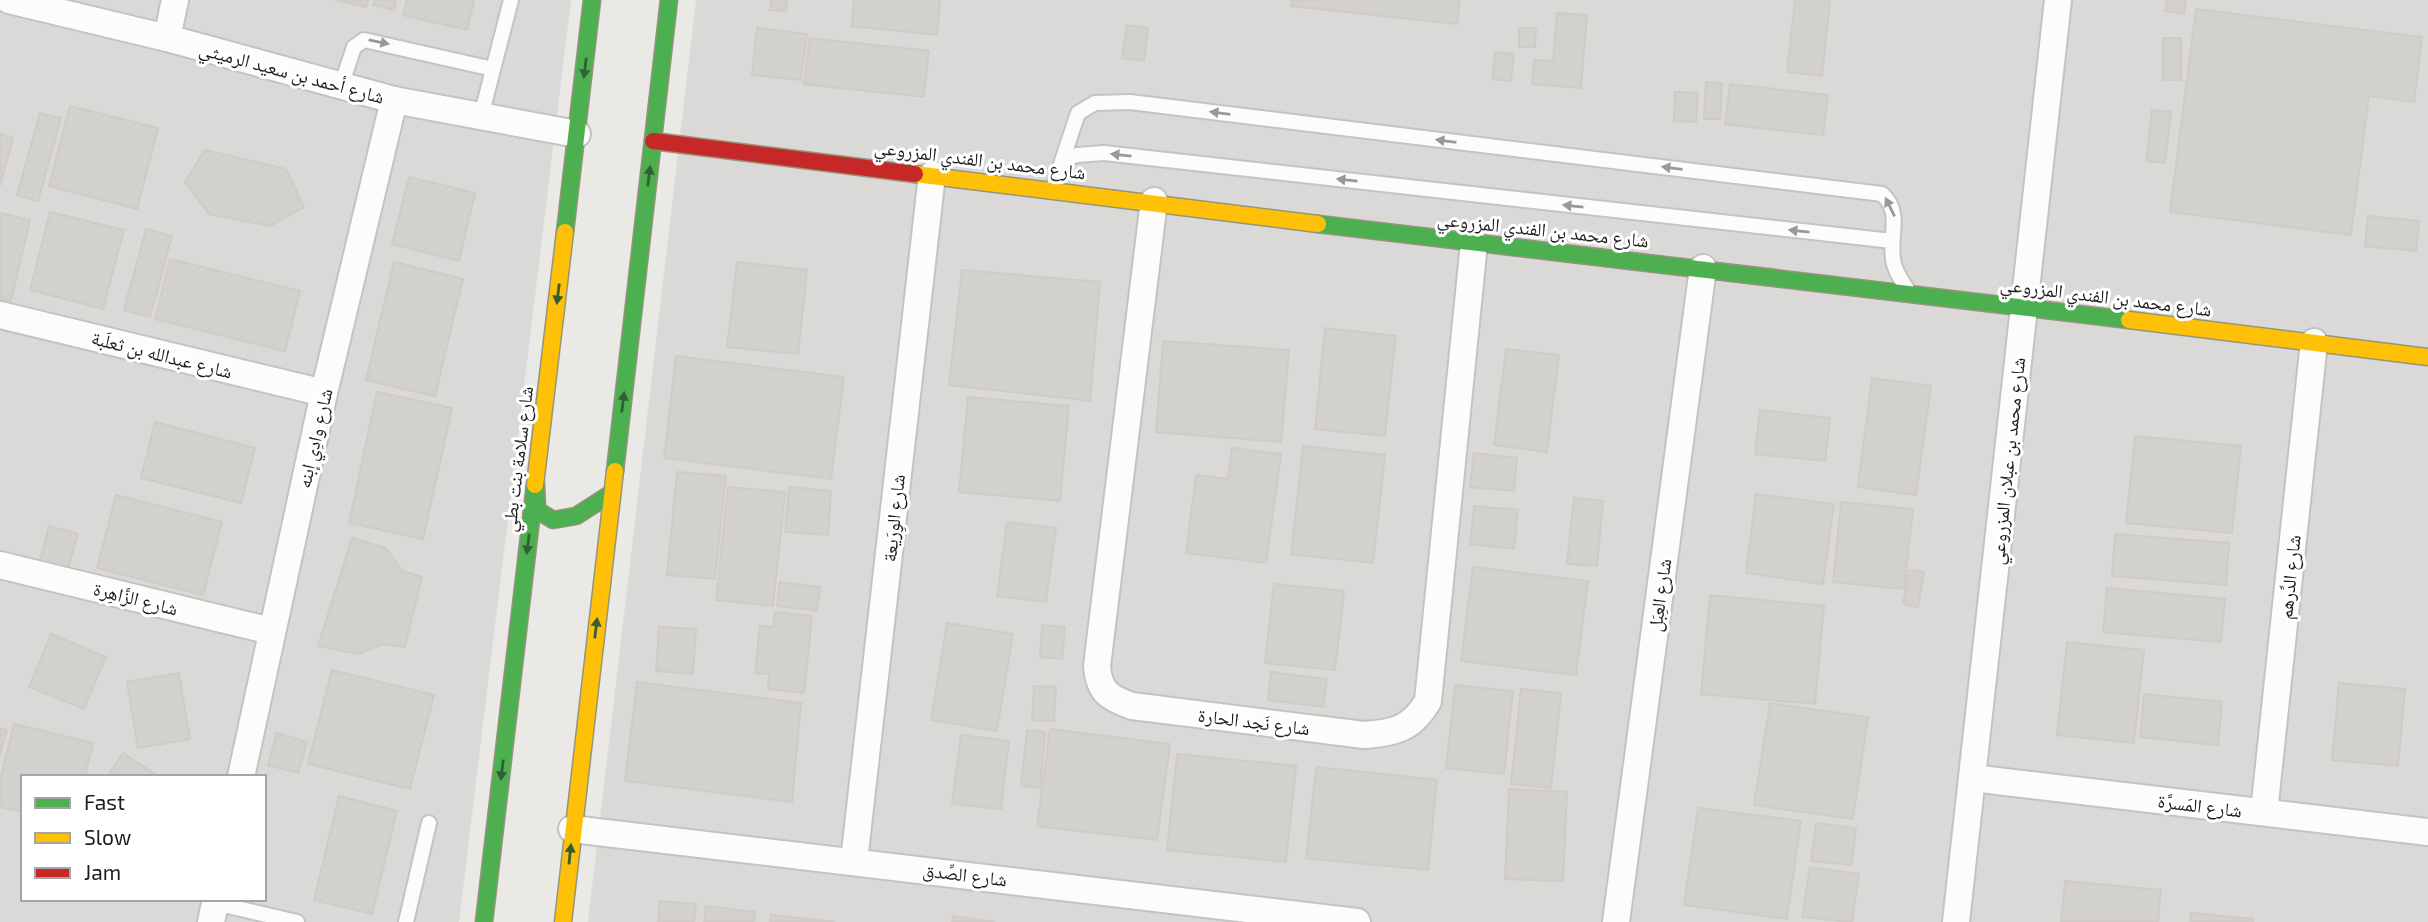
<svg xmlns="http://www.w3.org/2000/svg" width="2428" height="922" font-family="'Exo 2','Noto Naskh Arabic',sans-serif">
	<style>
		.residential { fill: #dad9d7; fill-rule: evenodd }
		.building { fill: #d3d1ce; stroke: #cfcbc6; stroke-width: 2 }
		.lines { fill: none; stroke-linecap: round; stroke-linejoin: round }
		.lane-casing { stroke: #c4c3c1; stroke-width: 18 }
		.street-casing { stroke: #c4c3c1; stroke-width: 30 }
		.fast-casing { stroke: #94957c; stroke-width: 19 }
		.slow-casing { stroke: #94957c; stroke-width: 19 }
		.jam-casing { stroke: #94957c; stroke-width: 19 }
		.lane { stroke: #fcfcfb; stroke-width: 14 }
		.street { stroke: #fcfcfb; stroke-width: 26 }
		.fast { stroke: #4caf50; stroke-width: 16 }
		.slow { stroke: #ffc107; stroke-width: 16 }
		.jam { stroke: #c62828; stroke-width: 16 }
		.oneway { fill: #989897 }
		.oneway2 { fill: #325f34 }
		.labels { text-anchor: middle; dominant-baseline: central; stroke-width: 6; stroke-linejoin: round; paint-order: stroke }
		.street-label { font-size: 19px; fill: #1d1d1d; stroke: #fff }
	</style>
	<rect width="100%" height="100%" fill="#ebe9e5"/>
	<g class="residential">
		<path d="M0,0H571L459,922H0ZM23,777H264V899H23Z"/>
		<path d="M696,0H2428V922H588Z"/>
	</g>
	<g class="building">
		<path d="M335,0H368L366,7Z"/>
		<path d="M375,0H396L394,10L373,5Z"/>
		<path d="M407,0H474L467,30L403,15Z"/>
		<path d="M771,0H787L786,11L770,10Z"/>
		<path d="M854,0H940L937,35L852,26Z"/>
		<path d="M1292,0H1460L1457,24L1291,6Z"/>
		<path d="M1795,0H1830L1822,76L1787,72Z"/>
		<path d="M2167,0H2186L2184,14L2165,11Z"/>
		<path d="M2196,9L2422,37L2414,102L2369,96L2351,235L2170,212Z"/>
		<path d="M1557,13L1587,15L1581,88L1532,84L1534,60L1553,61Z"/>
		<path d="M1127,25L1148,28L1144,61L1122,58Z"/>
		<path d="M757,28L807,34L801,80L752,75Z"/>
		<path d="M1519,28H1536L1535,47H1519Z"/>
		<path d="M810,38L929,51L924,97L804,84Z"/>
		<rect x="2163" y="38" width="18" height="42"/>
		<path d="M1495,52L1514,54L1511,81L1492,79Z"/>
		<path d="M1706,82L1722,83L1720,119H1704Z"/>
		<path d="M1730,84L1828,95L1823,135L1725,124Z"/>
		<path d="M1675,92L1698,93L1696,122L1674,121Z"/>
		<path d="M70,106L158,128L137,209L49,186Z"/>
		<path d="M2152,110L2171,112L2165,163L2146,161Z"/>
		<path d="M40,113L61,118L38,201L17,195Z"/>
		<path d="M0,134L13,138L0,186Z"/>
		<path d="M205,150L286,169L304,207L270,226L209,214L185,182Z"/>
		<path d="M409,177L475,193L459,261L392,244Z"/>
		<path d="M50,212L124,230L103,309L30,290Z"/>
		<path d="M0,213L30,220L11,301L0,299Z"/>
		<path d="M2368,216L2419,221L2416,251L2365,246Z"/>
		<path d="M146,229L172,236L150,317L124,310Z"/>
		<path d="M170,259L300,291L285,351L155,319Z"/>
		<path d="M394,262L463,279L435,396L366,380Z"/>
		<path d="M737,262L807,270L798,354L727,347Z"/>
		<path d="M962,270L1100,282L1090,401L949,385Z"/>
		<path d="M1325,328L1396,336L1385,436L1315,429Z"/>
		<path d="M1163,341L1289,350L1281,442L1156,432Z"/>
		<path d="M1506,349L1559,355L1547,452L1494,445Z"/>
		<path d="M676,356L844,377L831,479L664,458Z"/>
		<path d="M1872,378L1931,386L1916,495L1858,487Z"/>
		<path d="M377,392L452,408L423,539L349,523Z"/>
		<path d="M968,397L1069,406L1060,501L959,492Z"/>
		<path d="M1760,410L1830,418L1825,461L1755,454Z"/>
		<path d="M155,422L255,448L241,503L141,478Z"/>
		<path d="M2135,436L2241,446L2232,533L2126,523Z"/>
		<path d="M1303,446L1385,455L1373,563L1291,554Z"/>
		<path d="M1232,448L1281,454L1266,563L1186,553L1196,475L1228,479Z"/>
		<path d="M1474,453L1517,458L1514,491L1470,487Z"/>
		<path d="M677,472L726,476L715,579L667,575Z"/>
		<path d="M728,487L785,492L773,606L716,600Z"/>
		<path d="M789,487L831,491L828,535L785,532Z"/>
		<path d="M1756,494L1834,504L1823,584L1746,573Z"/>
		<path d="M116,495L222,522L203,595L97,568Z"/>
		<path d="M1574,498L1603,501L1597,566L1567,564Z"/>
		<path d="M1841,502L1913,509L1904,589L1833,582Z"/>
		<path d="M1474,506L1518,510L1514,549L1470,544Z"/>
		<path d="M1007,522L1056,528L1046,602L997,596Z"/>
		<path d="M49,526L78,534L67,572L39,565Z"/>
		<path d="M2115,534L2229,543L2226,585L2112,576Z"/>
		<path d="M352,538L386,548L402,571L422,577L405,647L383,644L358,654L318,646Z"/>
		<path d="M1473,567L1588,581L1576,675L1461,661Z"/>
		<path d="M1909,570L1924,572L1918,607L1903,604Z"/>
		<path d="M780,582L820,587L817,611L777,606Z"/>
		<path d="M1274,584L1344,591L1335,670L1265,663Z"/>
		<path d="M2107,588L2225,599L2221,642L2103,632Z"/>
		<path d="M1710,595L1824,606L1815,704L1701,694Z"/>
		<path d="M775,612L812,616L804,693L768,689L769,674L755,673L760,626L773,627Z"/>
		<path d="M947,623L1013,634L997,731L931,720Z"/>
		<path d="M1042,625L1065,627L1062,659L1040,657Z"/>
		<path d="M659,627L696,629L693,674L656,671Z"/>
		<path d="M51,634L106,657L84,709L29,687Z"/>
		<path d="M2067,642L2144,650L2134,743L2057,735Z"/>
		<path d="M332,670L434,695L410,789L308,764Z"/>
		<path d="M1271,672L1327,679L1323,707L1268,700Z"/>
		<path d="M179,673L190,739L138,748L127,682Z"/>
		<path d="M637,682L801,703L792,802L625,781Z"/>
		<path d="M2339,683L2405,689L2398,766L2332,760Z"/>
		<path d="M1455,685L1513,691L1504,774L1446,768Z"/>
		<path d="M1034,686L1056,687L1054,721L1032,720Z"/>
		<path d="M1521,689L1561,693L1551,788L1511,784Z"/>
		<path d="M2144,694L2222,702L2218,745L2140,737Z"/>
		<path d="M1770,703L1868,717L1853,819L1754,805Z"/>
		<path d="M14,724L93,743L85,777H23V812L0,807V780Z"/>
		<path d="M0,728L7,730L0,754Z"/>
		<path d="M1050,729L1170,744L1157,840L1037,826Z"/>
		<path d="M1027,730L1045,732L1040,788L1021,786Z"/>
		<path d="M277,733L307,742L298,773L268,765Z"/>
		<path d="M961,735L1009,741L1001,809L952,804Z"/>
		<path d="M123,753L159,777H107Z"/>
		<path d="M1177,754L1296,766L1286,862L1167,850Z"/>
		<path d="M1316,767L1437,780L1428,870L1306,858Z"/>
		<path d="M1509,789L1567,792L1563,881L1505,879Z"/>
		<path d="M339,796L397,811L372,914L314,900Z"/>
		<path d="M1698,808L1801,821L1787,919L1684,905Z"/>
		<path d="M1816,823L1856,828L1852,865L1811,861Z"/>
		<path d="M1810,867L1859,874L1852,922L1802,917Z"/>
		<path d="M2065,881L2161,890L2158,922H2061Z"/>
		<path d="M660,901L696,904L694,922H658Z"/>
		<path d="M706,906L755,912L754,922H704Z"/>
		<path d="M2191,913L2253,919V922H2190Z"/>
		<path d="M771,915L835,922H770Z"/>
		<path d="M953,916L995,922H952Z"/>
	</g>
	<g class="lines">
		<g class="lane-casing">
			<g id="lane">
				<path d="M341,86L354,47L364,40L493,69"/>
				<path d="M481,116L511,0"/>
				<path d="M1063,160L1077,155L1104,153L1892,241"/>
				<path d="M1053,188L1078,113L1095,103L1130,102L1882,194C1904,214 1887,239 1894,264C1896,273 1902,281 1907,289"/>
				<path d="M215,903L297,922"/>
				<path d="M406,922L429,823"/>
			</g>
		</g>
		<g class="street-casing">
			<g id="street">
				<path d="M9,0L167,38L394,100L577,134"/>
				<path d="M167,38L175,0"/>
				<path d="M1154,201L1097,666C1099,692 1109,698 1132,706L1364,735C1394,733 1412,729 1428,701L1474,243"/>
				<path d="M0,315L324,393"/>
				<path d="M0,565L271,631"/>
				<path d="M241,777L324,393L394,100"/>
				<path d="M1972,778L2428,832"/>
				<path d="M2264,812L2314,342"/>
				<path d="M572,829L1357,922"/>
				<path d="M854,861L932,175"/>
				<path d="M211,922L216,899"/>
				<path d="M1616,922L1703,268"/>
				<path d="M1956,922L2058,0"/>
			</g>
		</g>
		<g class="fast-casing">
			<g id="fast">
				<path d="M1318,224L2129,320"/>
				<path d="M565,232L592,0"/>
				<path d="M615,471L669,0"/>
				<path d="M536,483L537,510L553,520L576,516L612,493"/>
				<path d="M484,922L535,485"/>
			</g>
		</g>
		<g class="slow-casing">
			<g id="slow">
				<path d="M915,174L1318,224"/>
				<path d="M2129,320L2428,357"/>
				<path d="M535,485L565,232"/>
				<path d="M563,922L615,471"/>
			</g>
		</g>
		<g class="jam-casing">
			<path id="jam" d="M653,141L915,174"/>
		</g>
		<use href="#lane" class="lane"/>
		<use href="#street" class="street"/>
		<use href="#fast" class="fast"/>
		<use href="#slow" class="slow"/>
		<use href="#jam" class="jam"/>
	</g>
	<defs><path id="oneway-solid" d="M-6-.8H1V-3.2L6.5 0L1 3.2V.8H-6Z" transform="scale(1.75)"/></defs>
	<g class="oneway">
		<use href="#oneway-solid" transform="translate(379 42) rotate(12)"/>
		<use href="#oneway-solid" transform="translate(1220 113) rotate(-173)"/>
		<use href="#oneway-solid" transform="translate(1446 141) rotate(-173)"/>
		<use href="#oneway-solid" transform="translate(1121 155) rotate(-174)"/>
		<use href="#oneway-solid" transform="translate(1672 168) rotate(-173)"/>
		<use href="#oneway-solid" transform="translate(1347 180) rotate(-174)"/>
		<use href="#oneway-solid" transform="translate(1573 206) rotate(-174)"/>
		<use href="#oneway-solid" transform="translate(1890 207) rotate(-116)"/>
		<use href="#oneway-solid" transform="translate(1799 231) rotate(-174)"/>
	</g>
	<g class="oneway2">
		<use href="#oneway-solid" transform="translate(585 68) rotate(97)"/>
		<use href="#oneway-solid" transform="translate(649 176) rotate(-83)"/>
		<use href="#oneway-solid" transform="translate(558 294) rotate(97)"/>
		<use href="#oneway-solid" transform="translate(623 402) rotate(-83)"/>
		<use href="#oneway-solid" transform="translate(528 544) rotate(97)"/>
		<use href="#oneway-solid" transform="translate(596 628) rotate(-83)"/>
		<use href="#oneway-solid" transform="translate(502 770) rotate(97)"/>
		<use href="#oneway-solid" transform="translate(570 854) rotate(-84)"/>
	</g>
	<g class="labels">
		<g class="street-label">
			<text transform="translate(292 72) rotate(15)">شارع أحمد بن سعيد الرميثي</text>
			<text transform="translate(980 159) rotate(7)">شارع محمد بن الفندي المزروعي</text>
			<text transform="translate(1543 229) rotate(6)">شارع محمد بن الفندي المزروعي</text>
			<text transform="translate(2106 296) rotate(7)">شارع محمد بن الفندي المزروعي</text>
			<text transform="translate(162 354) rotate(14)">شارع عبدالله بن ثعلَبة</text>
			<text transform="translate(314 438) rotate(-77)">شارع وادِي إبنه</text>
			<text transform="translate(517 459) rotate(-83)">شارع سلامة بنت بطي</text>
			<text transform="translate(2007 461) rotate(-84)">شارع محمد بن عبلان المزروعي</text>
			<text transform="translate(893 518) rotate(-84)">شارع الوِرَيعة</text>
			<text transform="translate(2289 577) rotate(-84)">شارع الدِّرهم</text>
			<text transform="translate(1659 595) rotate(-82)">شارع العِبَل</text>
			<text transform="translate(136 598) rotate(14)">شارع الزَّاهِرة</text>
			<text transform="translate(1254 721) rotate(7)">شارع نَجد الحارة</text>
			<text transform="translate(2200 805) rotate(7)">شارع المَسرَّة</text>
			<text transform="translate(965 874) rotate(7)">شارع الصِّدق</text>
		</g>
	</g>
	<rect x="21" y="775" width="245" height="126" fill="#ffffff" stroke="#a5a5a5" stroke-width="2"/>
	<rect x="35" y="798" width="35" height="10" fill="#4caf50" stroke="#a5a5a5" stroke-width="2"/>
	<text x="84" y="810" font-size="21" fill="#1d1d1d">Fast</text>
	<rect x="35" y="833" width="35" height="10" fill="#ffc107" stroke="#a5a5a5" stroke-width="2"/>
	<text x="84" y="845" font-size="21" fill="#1d1d1d">Slow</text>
	<rect x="35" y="868" width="35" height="10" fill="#c62828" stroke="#a5a5a5" stroke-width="2"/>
	<text x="84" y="880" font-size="21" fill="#1d1d1d">Jam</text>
</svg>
